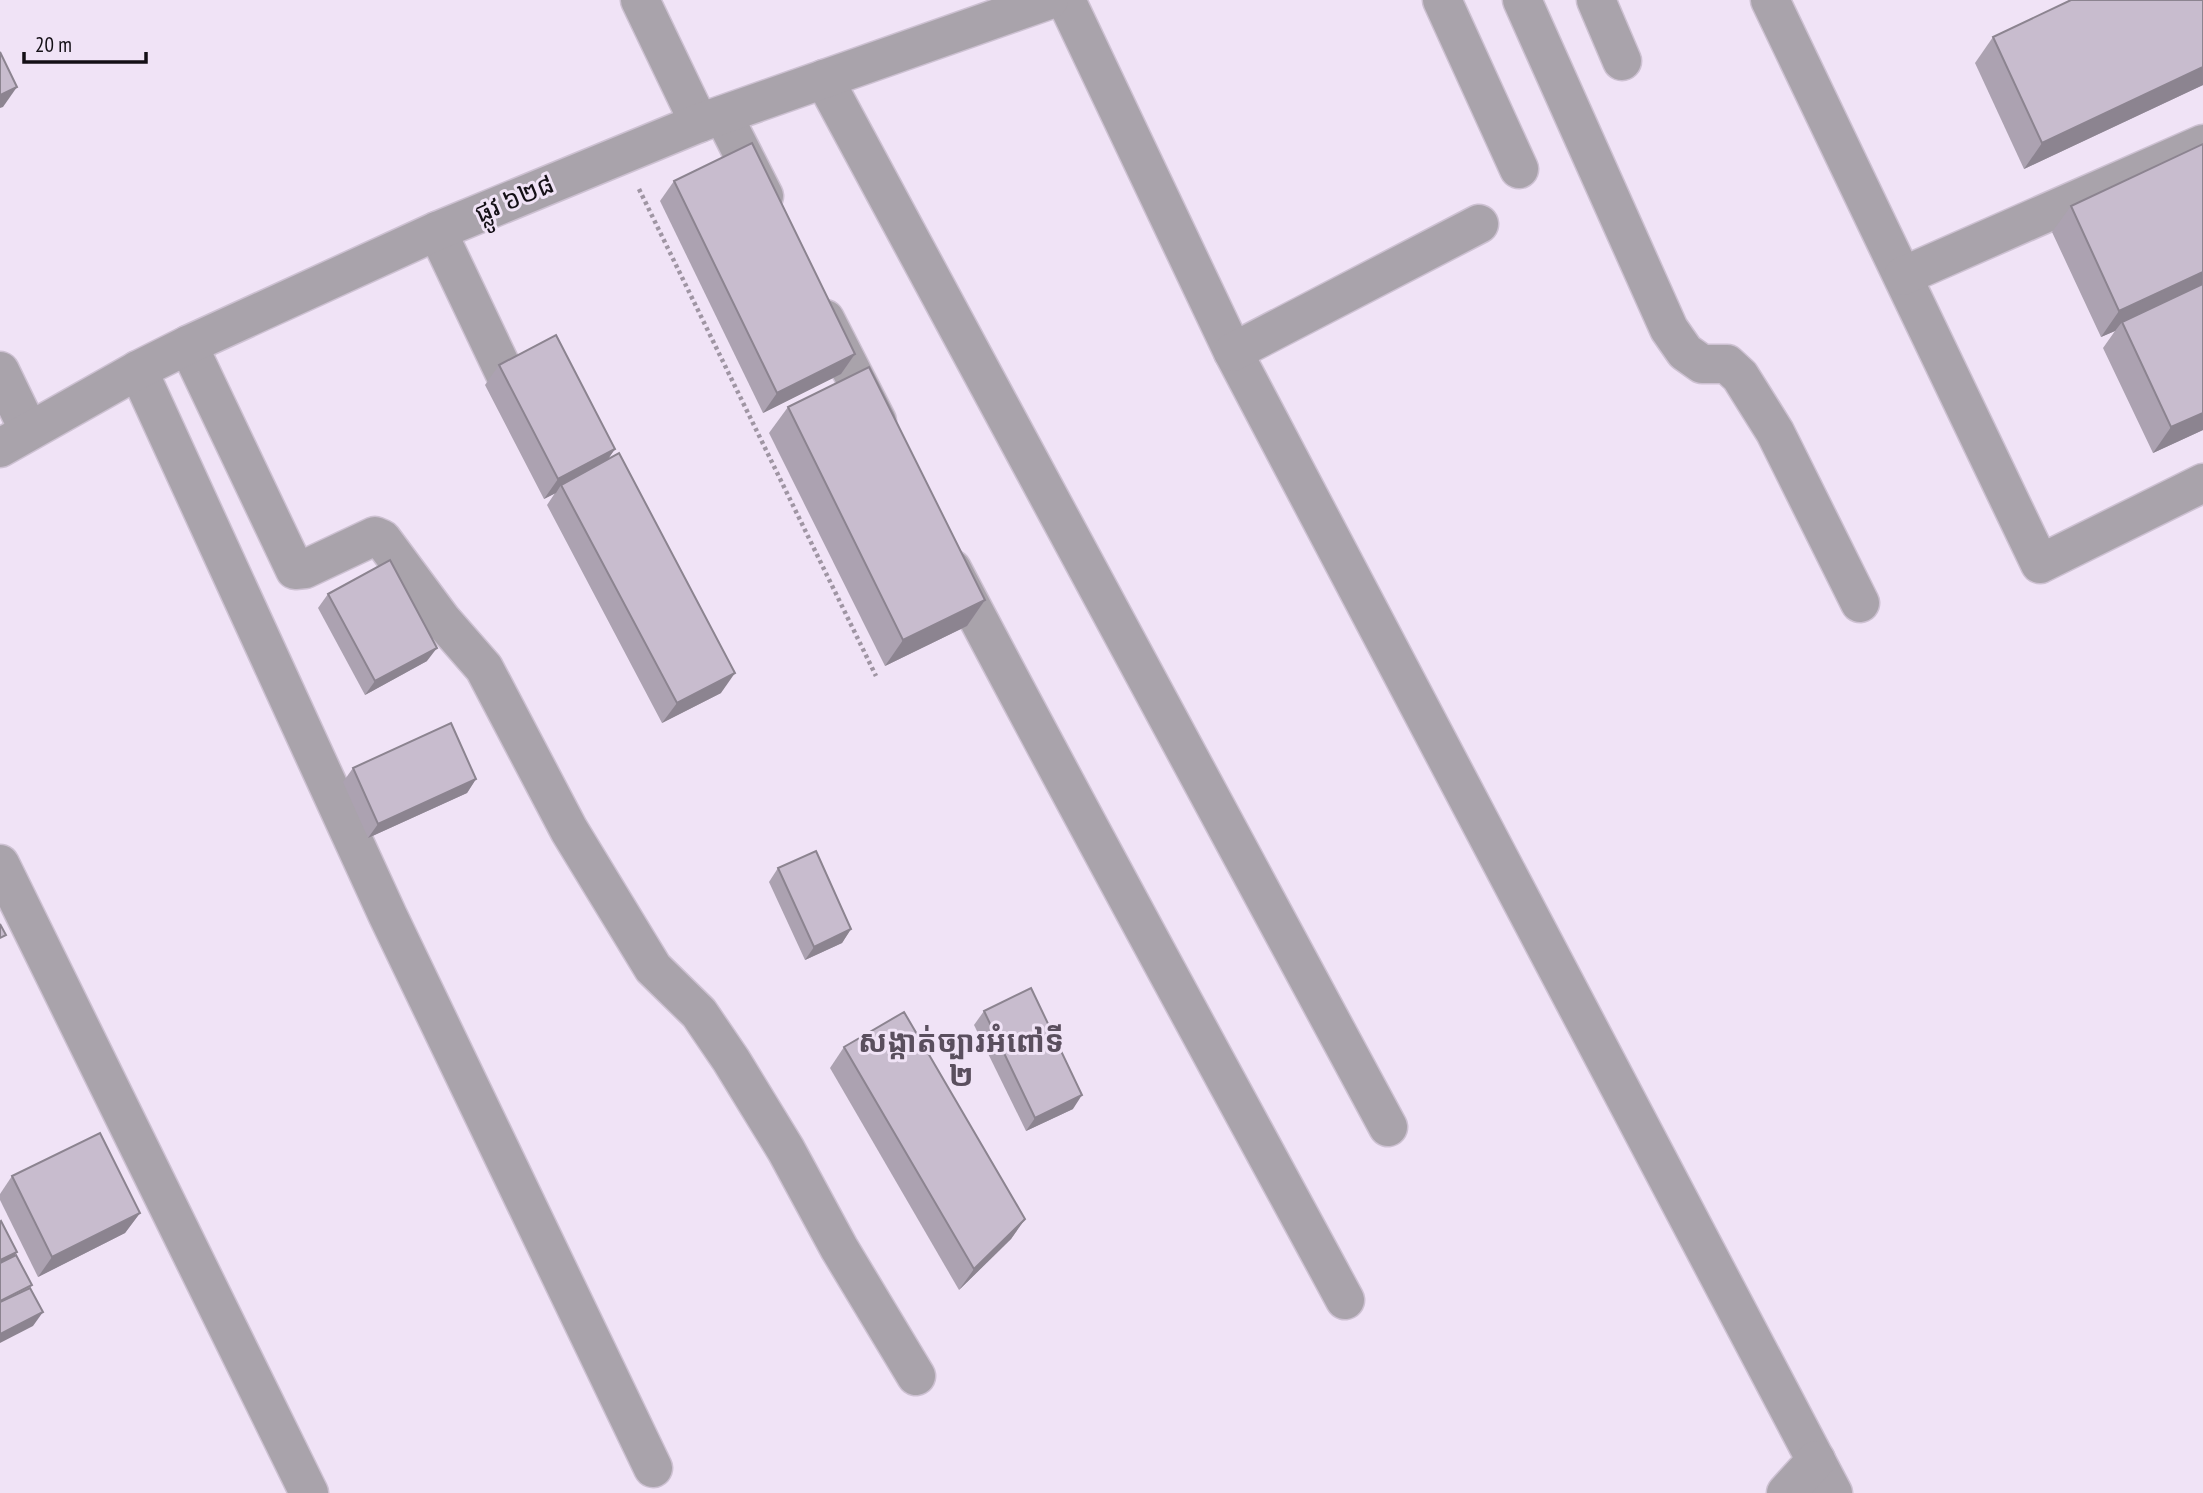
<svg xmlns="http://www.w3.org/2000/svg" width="2203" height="1493" font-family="'PT Sans Narrow','Noto Sans Khmer',sans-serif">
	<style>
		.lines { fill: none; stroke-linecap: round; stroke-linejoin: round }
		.minor-casing { stroke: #cdc1d2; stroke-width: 41 }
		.path { stroke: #9f95a3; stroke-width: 4.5; stroke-dasharray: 3.5 3.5; stroke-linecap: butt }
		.minor { stroke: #a9a3ab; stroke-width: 38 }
		.wall { fill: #aca2b1 }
		.shaded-wall { fill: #8c8490 }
		.building { fill: #c8bcce; stroke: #8c8490; stroke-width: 2 }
		.labels { text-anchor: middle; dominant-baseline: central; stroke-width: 6; stroke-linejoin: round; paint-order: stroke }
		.street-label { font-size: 26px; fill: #141016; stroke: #f0e3f6 }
		.quarter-label { font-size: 30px; font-weight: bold; fill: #5a4f5e; stroke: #f0e3f6 }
	</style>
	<rect width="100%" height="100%" fill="#f0e3f6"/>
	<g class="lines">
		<g class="minor-casing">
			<g id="minor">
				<path d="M640,0L699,123"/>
				<path d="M1066,0L1233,352L1833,1493"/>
				<path d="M1442,0L1519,169"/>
				<path d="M1522,0L1669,329L1685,352L1702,364H1727L1740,376L1775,432L1860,603"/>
				<path d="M1596,0L1622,61"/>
				<path d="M1770,0L2040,564L2203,483"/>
				<path d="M824,79L1388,1127"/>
				<path d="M723,115L764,196"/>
				<path d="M437,231L504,372"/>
				<path d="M1903,276L2203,144"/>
				<path d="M825,319L877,421"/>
				<path d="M188,345L295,570L305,569L375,536L382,539L442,620L484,668L569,830L653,968L699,1013L731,1060L786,1150L839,1248L916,1376"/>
				<path d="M1233,352L1479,224"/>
				<path d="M138,370L388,916L653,1468"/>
				<path d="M0,371L29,431"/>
				<path d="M0,448L138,370L188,345L437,231L699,123L1049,0"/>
				<path d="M952,569C1080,814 1214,1057 1345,1300"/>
				<path d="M0,864L309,1493"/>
				<path d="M1786,1493L1816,1460"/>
			</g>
		</g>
		<path class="path" d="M639,189L876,676"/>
		<use href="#minor" class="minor"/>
	</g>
	<g class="wall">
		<path d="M2203,0V85L2024,169L1975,63L1993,37Z"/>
		<path d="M2203,144V430L2153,453L2103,348L2115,331L2101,337L2052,232L2071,206Z"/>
		<path d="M674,181L855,354L841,374L763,413L660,201Z"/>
		<path d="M499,365L615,449L607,460L721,693L662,723L547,505L555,493L544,499L485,385Z"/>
		<path d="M788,407L985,600L967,626L885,666L769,433Z"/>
		<path d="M328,594L427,661L365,695L318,608Z"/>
		<path d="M353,768L476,779L467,793L368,838L343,782Z"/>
		<path d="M778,868L851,929L842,943L805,960L769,882Z"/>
		<path d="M984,1011L1073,1109L1026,1131L974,1025Z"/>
		<path d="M844,1047L1025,1219L1011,1239L959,1290L830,1068Z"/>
		<path d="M12,1176L140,1213L125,1233L38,1277L0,1200V1194Z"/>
	</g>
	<g class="shaded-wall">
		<path d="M2203,67V85L2024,169L2042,143Z"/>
		<path d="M17,87L3,107L0,108V95Z"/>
		<path d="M2203,272V290L2122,322L2115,331L2101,337L2119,311Z"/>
		<path d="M855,354L841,374L763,413L777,393Z"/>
		<path d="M2203,413V430L2153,453L2171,427Z"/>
		<path d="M615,449L601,469L561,485L556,493L544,499L558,479Z"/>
		<path d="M985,600L967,626L885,666L903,640Z"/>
		<path d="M437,648L427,661L365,695L375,681Z"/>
		<path d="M735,673L721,693L662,723L677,703Z"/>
		<path d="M476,779L467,793L368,838L378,824Z"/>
		<path d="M851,929L842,943L805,960L814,947Z"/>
		<path d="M1082,1095L1073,1109L1026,1131L1035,1118Z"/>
		<path d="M140,1213L125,1233L38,1277L52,1257Z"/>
		<path d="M1025,1219L1011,1239L959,1290L974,1269Z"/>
		<path d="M17,1252L7,1266L0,1269V1260Z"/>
		<path d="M43,1312L33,1326L0,1343V1334Z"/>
	</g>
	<g class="building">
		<path d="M2071,0H2203V67L2042,143L1993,37Z"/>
		<path d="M0,52L17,87L0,95Z"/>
		<path d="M752,143L855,354L777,393L674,181Z"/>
		<path d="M2203,144V272L2119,311L2071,206Z"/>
		<path d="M2203,284V413L2171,427L2122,322Z"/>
		<path d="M556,335L615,449L558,479L499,365Z"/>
		<path d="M869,367L985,600L903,640L788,407Z"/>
		<path d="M619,453L735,673L677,703L561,485Z"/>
		<path d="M390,560L437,648L375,681L328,594Z"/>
		<path d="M451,723L476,779L378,824L353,768Z"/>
		<path d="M816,851L851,929L814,947L778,868Z"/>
		<path d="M0,924L6,935L0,938Z"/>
		<path d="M1031,988L1082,1095L1035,1118L984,1011Z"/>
		<path d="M904,1012L1025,1219L974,1269L844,1047Z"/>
		<path d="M100,1133L140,1213L52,1257L12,1176Z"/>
		<path d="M1,1221L17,1252L0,1260V1222Z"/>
		<path d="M16,1255L32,1285L0,1301V1263Z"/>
		<path d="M30,1288L43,1312L0,1334V1302Z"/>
	</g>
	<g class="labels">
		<g class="street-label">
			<text transform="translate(514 198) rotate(-23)">ផ្លូវ ៦២៨</text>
		</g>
		<g class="quarter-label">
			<text x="961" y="1040">សង្កាត់ច្បារអំពៅទី<tspan x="961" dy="34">២</tspan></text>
		</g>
	</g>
	<path d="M24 52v10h122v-10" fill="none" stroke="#141016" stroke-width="3.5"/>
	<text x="35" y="52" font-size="21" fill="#141016" stroke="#f0e3f6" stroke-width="5" paint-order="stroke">20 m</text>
</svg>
